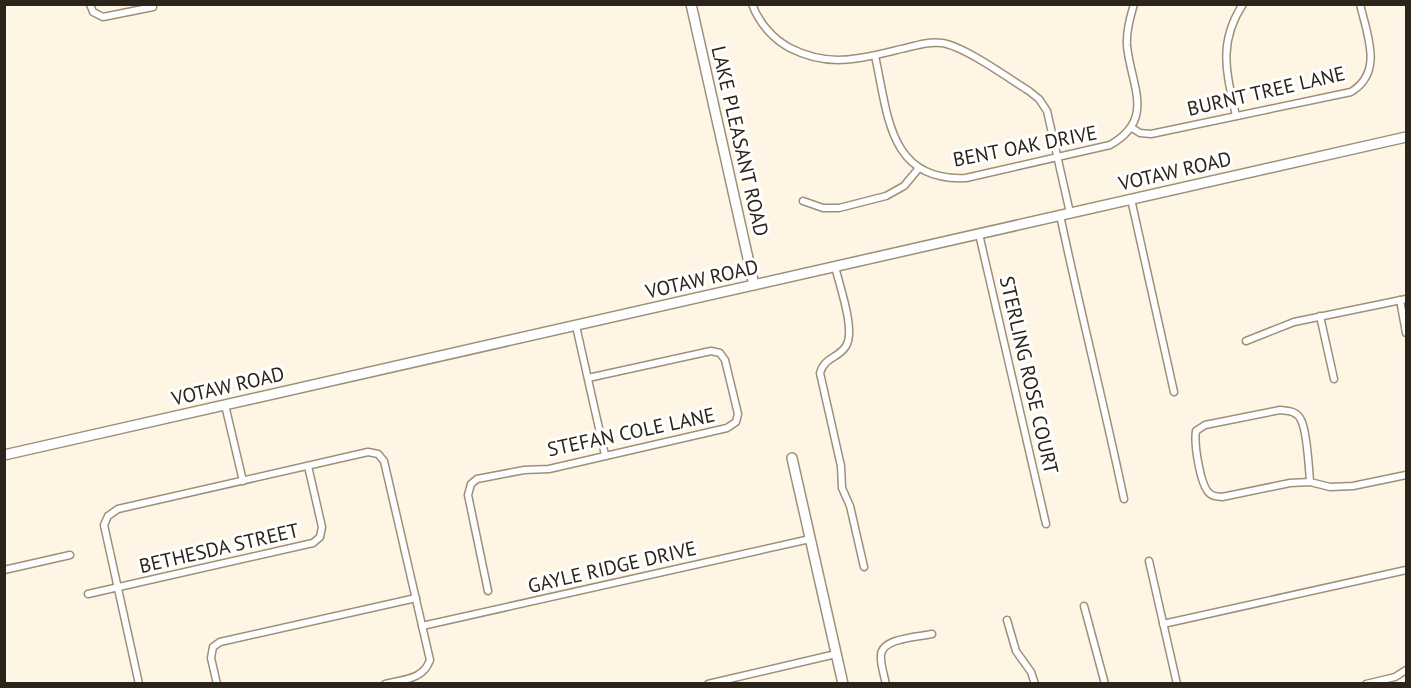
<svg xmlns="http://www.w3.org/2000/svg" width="1411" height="688" font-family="'PT Sans',sans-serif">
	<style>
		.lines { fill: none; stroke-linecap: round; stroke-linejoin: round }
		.street-casing { stroke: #9d9077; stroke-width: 9 }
		.secondary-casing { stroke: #9d9077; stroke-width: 12 }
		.street { stroke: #fff; stroke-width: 6 }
		.secondary { stroke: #fff; stroke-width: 9 }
		.labels { text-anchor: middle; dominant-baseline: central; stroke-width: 6; stroke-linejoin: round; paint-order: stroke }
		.street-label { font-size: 20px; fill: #2a241a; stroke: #fff }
	</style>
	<rect width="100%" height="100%" fill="#fef5e5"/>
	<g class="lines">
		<g class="street-casing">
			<g id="street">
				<path d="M90,4L93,12L103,17L153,7"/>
				<path d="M752,4C759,23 773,39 790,48C829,68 860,59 901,49C914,46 928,41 942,43C964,46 1008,78 1029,91L1039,99L1047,111L1070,213"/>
				<path d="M875,56C888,113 888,182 966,178L1110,145C1156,119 1131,86 1127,46C1126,32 1130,18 1134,4"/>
				<path d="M1236,116C1227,74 1217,44 1243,4"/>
				<path d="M1132,128L1140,133L1151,134L1351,92C1384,72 1367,35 1360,4"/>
				<path d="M1131,199L1174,392"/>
				<path d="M803,201L823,208H839L886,196L904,186L919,168"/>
				<path d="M1060,215C1080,310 1104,404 1124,499"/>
				<path d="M979,234L1046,524"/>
				<path d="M835,266C839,285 856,330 846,346C838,359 825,356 820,373L841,466L842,488L850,506L864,567"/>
				<path d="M1400,300L1406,333"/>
				<path d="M1320,316L1334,379"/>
				<path d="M576,326L605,455"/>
				<path d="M1246,341L1294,322L1406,299"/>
				<path d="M225,405L243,481"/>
				<path d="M1310,482C1309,468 1307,431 1301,420C1297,411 1289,411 1280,410L1205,425L1196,431C1194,443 1200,490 1212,495C1215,497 1219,496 1222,497L1290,483L1310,482L1330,487L1353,486L1406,475"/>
				<path d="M1149,561L1177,684"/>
				<path d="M4,570L70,555"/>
				<path d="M488,591L468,495L471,484L477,479L524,470L549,469L727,428L736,422L738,414L725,360L720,353L711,351L588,378"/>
				<path d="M88,594L313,543L320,537L322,527L308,466"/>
				<path d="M1084,606L1105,684"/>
				<path d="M1007,620L1016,651L1031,672L1035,684"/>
				<path d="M1163,624L1406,570"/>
				<path d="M422,626L810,539"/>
				<path d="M139,684L104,525L108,516L118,509L368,452L378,454L384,461L430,660C423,680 404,679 385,684"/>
				<path d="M217,684L211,658L213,647L220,642L416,598"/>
				<path d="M708,684L836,654"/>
				<path d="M886,684C884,675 880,663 881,655C882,638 918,637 932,634"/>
				<path d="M1366,684L1395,677L1406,670"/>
			</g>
		</g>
		<g class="secondary-casing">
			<g id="secondary">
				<path d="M691,4L754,285"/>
				<path d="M4,455L1406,137"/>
				<path d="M792,458L843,684"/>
			</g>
		</g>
		<use href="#street" class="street"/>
		<use href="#secondary" class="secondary"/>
	</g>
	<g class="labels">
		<g class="street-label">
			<text transform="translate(1266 91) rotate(-13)">BURNT TREE LANE</text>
			<text transform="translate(740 141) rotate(77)">LAKE PLEASANT ROAD</text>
			<text transform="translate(1025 146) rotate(-11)">BENT OAK DRIVE</text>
			<text transform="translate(1175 171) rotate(-13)">VOTAW ROAD</text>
			<text transform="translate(702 279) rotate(-13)">VOTAW ROAD</text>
			<text transform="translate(1029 375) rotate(77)">STERLING ROSE COURT</text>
			<text transform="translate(228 386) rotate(-13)">VOTAW ROAD</text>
			<text transform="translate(631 432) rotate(-12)">STEFAN COLE LANE</text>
			<text transform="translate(219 548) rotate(-13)">BETHESDA STREET</text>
			<text transform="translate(612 567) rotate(-13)">GAYLE RIDGE DRIVE</text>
		</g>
	</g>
	<rect width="1411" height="688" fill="none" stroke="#2a241a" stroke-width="12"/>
</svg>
